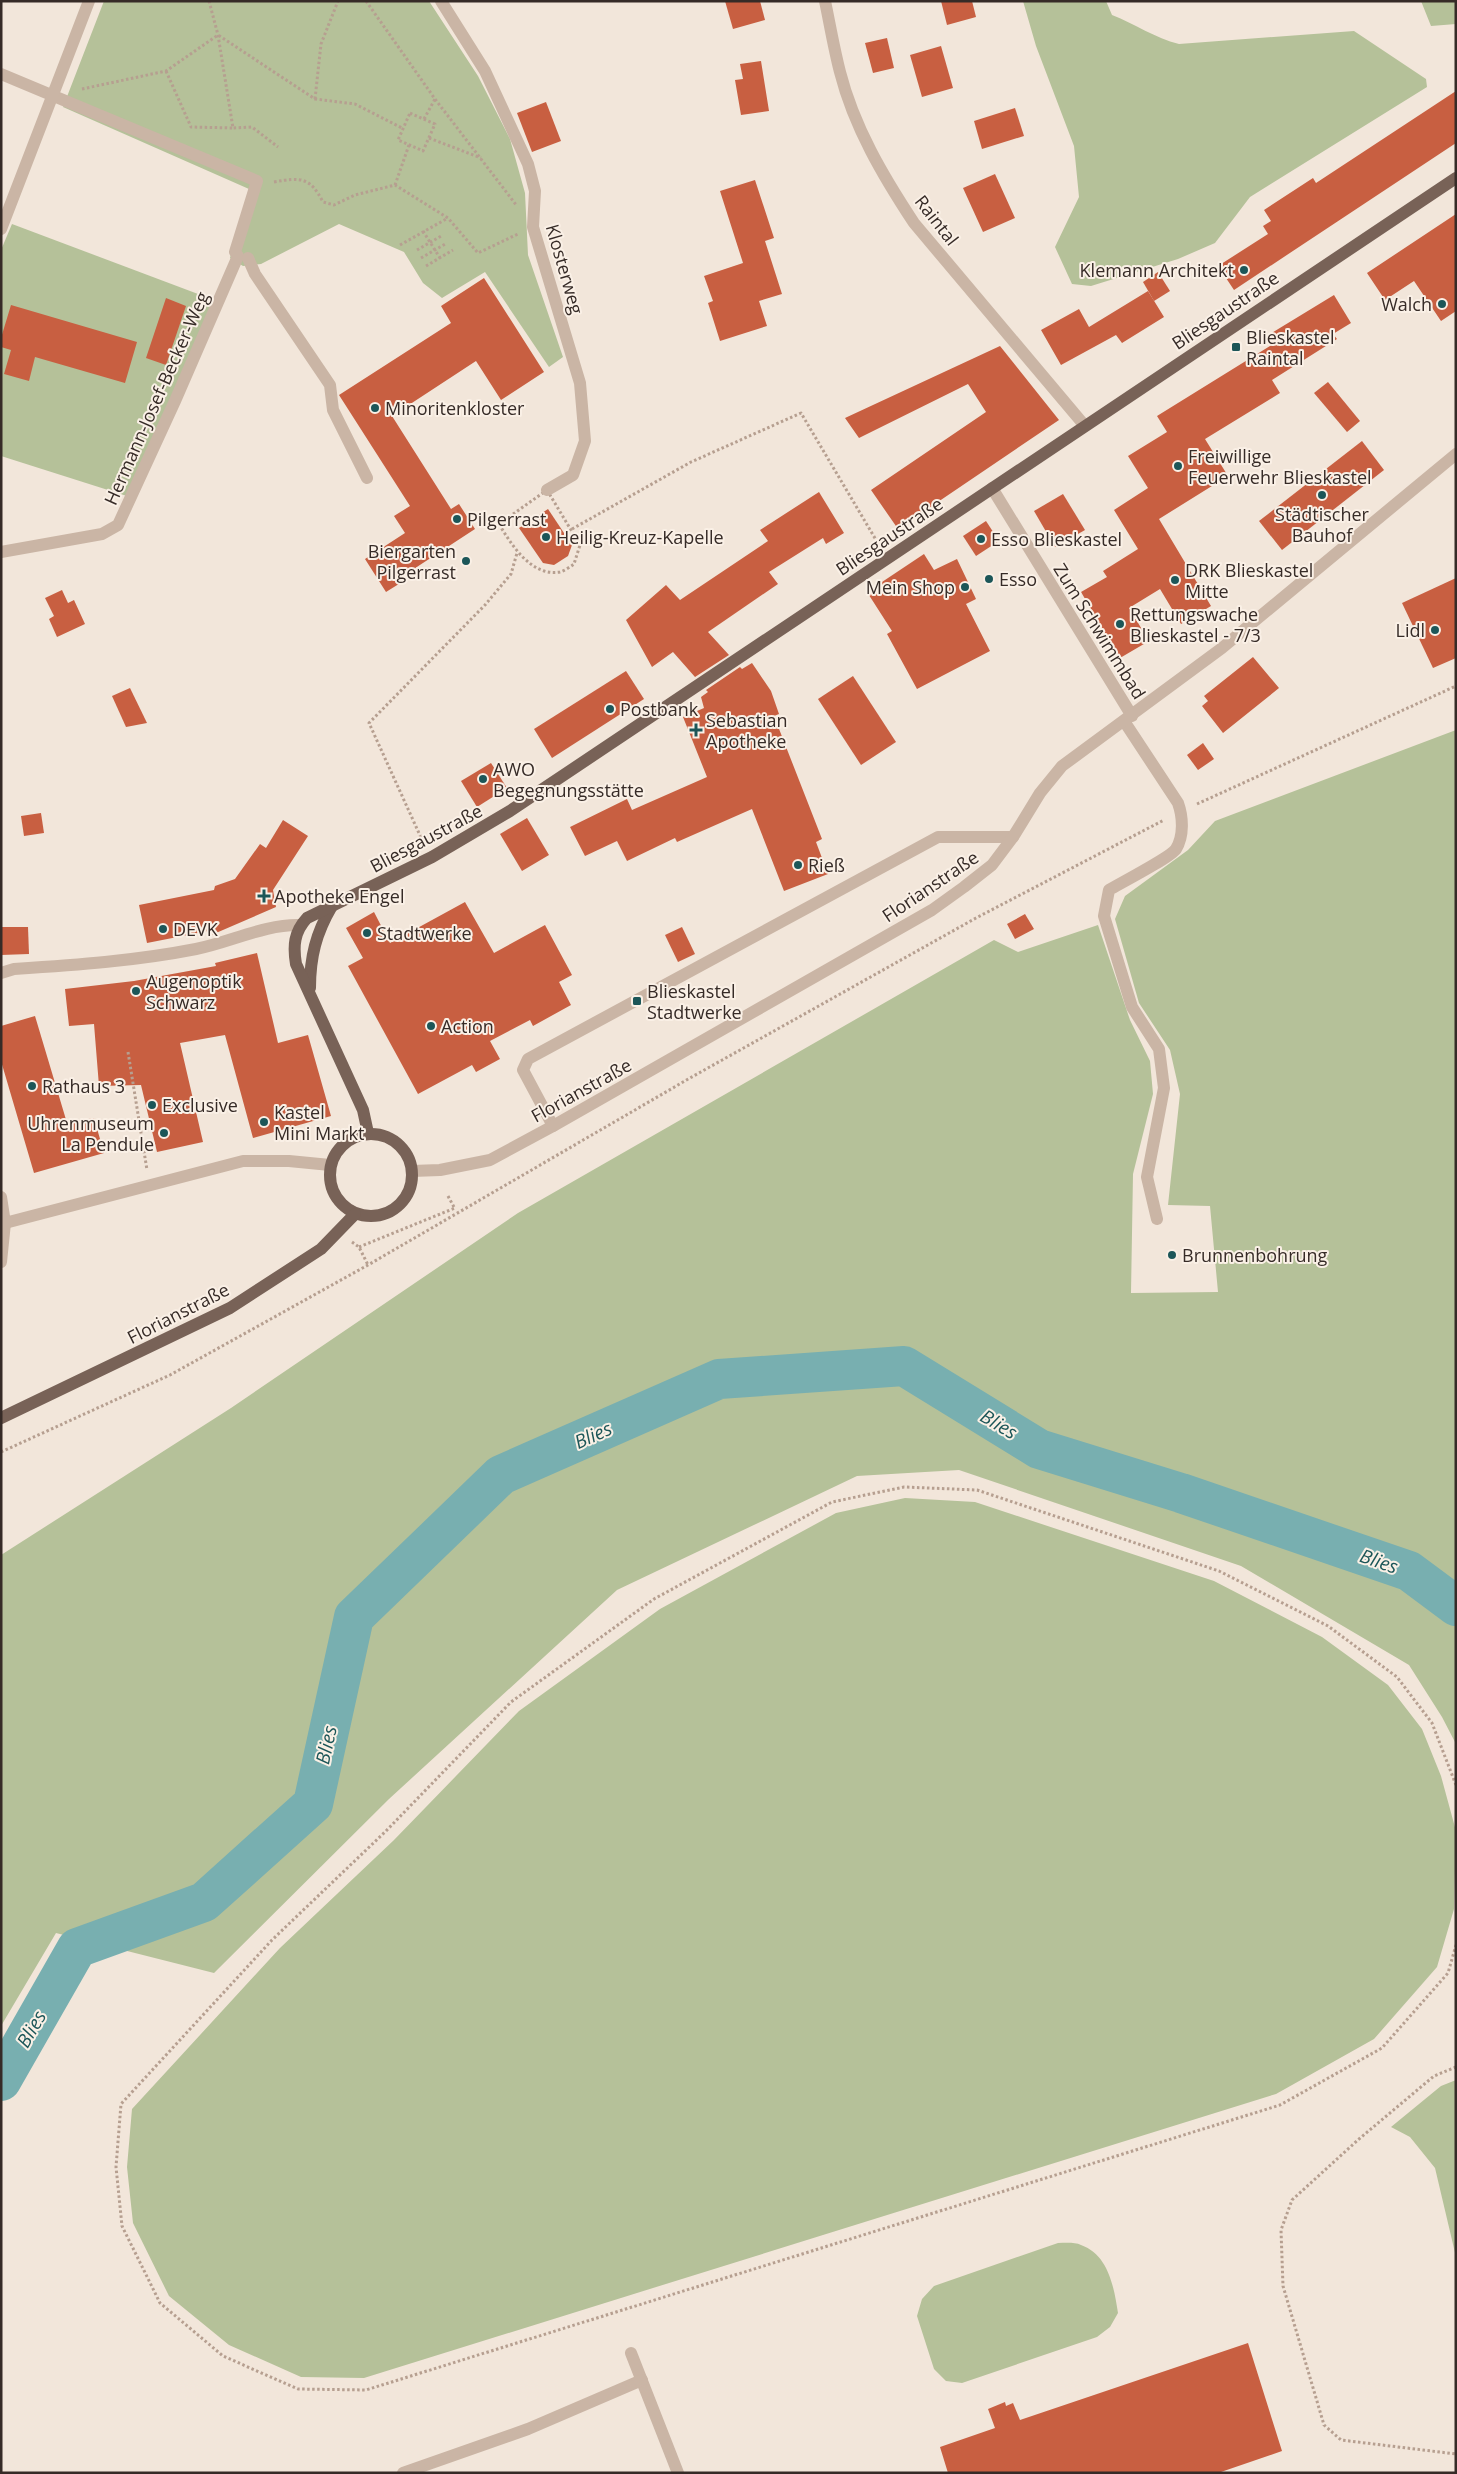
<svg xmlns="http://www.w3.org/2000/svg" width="1457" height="2474" font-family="'Open Sans',sans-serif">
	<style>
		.green { fill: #b5c199 }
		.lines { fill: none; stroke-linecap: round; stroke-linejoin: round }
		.river { stroke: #78afb0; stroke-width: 40 }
		.building { fill: #c85f41 }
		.path { stroke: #b69f90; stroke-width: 3; stroke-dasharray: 2.5 2.5; stroke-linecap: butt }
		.minor { stroke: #cab5a5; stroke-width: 12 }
		.major { stroke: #786257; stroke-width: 12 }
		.poi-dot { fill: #1c5658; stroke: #faf0e6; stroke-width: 2 }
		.labels { text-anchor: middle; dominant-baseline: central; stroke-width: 4; stroke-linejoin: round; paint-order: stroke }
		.street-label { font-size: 18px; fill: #362b27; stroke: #faf0e6 }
		.poi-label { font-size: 18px; fill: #362b27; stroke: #faf0e6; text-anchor: start }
		.water-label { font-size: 19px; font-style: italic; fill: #1c5658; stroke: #faf0e6 }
	</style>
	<rect width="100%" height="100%" fill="#f2e6da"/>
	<g class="green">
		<path d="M104,1H429L478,76L510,139L525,193L528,255L563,357L549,367L485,272L442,298L423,283L404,252L339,224L261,264L243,266L230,258L249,189L63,107Z"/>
		<path d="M1023,1H1106L1112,15C1135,24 1155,38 1179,44L1354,31L1426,79L1427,87L1250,197L1215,243L1178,259L1091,286L1072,284L1055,247L1079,197L1074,146L1036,46Z"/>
		<path d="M1421,1H1456V24L1431,26Z"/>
		<path d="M12,224L214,300L130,497L1,456V250Z"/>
		<path d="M1456,730V1744L1442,1717L1409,1665L1241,1566L959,1470L857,1476L617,1590L389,1799L214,1973L56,1933L1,2026V1555L231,1408L518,1213L994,940L1018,952L1098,925L1130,1020L1150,1061L1153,1094L1133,1174L1131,1293L1218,1292L1210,1206L1168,1205L1180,1094L1170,1050L1139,1003L1115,919L1125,896L1188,850L1215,821Z"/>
		<path d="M905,1498L975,1502L1214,1581L1322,1637L1388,1685L1422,1729L1441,1776L1456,1831L1454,1909L1437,1967L1374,2039L1276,2094L364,2378L301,2377L229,2345L169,2296L133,2223L127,2167L132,2109L280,1948L394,1840L519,1711L660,1609L836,1513Z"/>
		<path d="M1456,2080V2257L1435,2168L1410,2137L1391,2127L1441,2086Z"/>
		<path d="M1058,2243C1065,2243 1075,2242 1081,2245C1109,2255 1114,2288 1118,2313L1110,2327L1097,2337L962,2383L946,2381L934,2369L917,2316L922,2299L934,2286Z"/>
	</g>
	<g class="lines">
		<path class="river" d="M1,2081L77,1948L204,1902L313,1804L354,1617L501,1475L719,1379L904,1366L1039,1449L1181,1493L1409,1571L1456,1606"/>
	</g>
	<g class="building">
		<path d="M725,1H760L765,20L733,29Z"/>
		<path d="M941,1H972L976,17L947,25Z"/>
		<path d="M887,38L894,68L873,73L865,43Z"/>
		<path d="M941,46L953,88L922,97L910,55Z"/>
		<path d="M761,61L769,111L741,115L735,80L743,79L740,64Z"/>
		<path d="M1456,91V143L1234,290L1218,266L1268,234L1263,226L1271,221L1264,210L1313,178L1316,183Z"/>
		<path d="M546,102L561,141L532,152L517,113Z"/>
		<path d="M1015,108L1024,136L982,149L974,121Z"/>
		<path d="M995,174L1015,218L983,232L963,188Z"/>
		<path d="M755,180L774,238L765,241L782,294L759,301L767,326L720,341L708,303L713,301L704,276L743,263L720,191Z"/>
		<path d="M1456,214V311L1441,321L1414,281L1385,300L1367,273Z"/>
		<path d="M1158,272L1170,291L1154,301L1143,282Z"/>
		<path d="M484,278L544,372L501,400L476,361L392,416L451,509L459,504L475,529L400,578L402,582L386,592L365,559L405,533L394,516L410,506L339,395L451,323L441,306Z"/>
		<path d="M1148,291L1164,317L1122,343L1116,335L1061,365L1041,330L1079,309L1089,327Z"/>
		<path d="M1334,295L1351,323L1333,334L1337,339L1272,380L1280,393L1205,439L1228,476L1159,519L1211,606L1181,624L1160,589L1129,608L1149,641L1120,658L1081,592L1107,577L1103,571L1138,549L1114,510L1148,488L1128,456L1167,432L1157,416L1275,343L1270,334Z"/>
		<path d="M166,298L186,306L166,365L146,358Z"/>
		<path d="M11,305L137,342L125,383L35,357L29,381L4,374L11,350L1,347V338Z"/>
		<path d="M1000,346L1059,420L898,529L871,490L986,412L968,384L859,438L845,418Z"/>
		<path d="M1328,382L1360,421L1347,432L1314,393Z"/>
		<path d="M1362,441L1384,470L1282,550L1259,521Z"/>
		<path d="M819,492L844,533L826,544L823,538L769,572L778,584L708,632L729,655L695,677L673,652L652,667L626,620L666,585L680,600L768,541L760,530Z"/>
		<path d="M1063,494L1085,530L1055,547L1034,511Z"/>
		<path d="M548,509L572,545L568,556L554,565L543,563L519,528Z"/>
		<path d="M986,521L999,541L976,556L963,536Z"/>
		<path d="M924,554L934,570L957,559L976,599L966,604L990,651L917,689L887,634L892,631L867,592Z"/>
		<path d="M1456,578V658L1433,668L1402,603Z"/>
		<path d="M62,590L68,603L74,600L85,624L57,637L49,619L54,616L45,598Z"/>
		<path d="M1253,657L1279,688L1223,733L1202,706L1208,701L1204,696Z"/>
		<path d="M752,663L771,691L779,714L774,716L822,839L816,842L828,874L784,891L752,809L677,842L675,838L627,861L617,841L585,856L570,827L627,799L632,810L707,777L683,717L704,708L701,697L708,692L706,690L740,667L742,669Z"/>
		<path d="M626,671L644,699L552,758L534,729Z"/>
		<path d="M853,676L896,742L861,765L818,699Z"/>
		<path d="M130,688L147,723L126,727L112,696Z"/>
		<path d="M1203,743L1214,759L1198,770L1187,755Z"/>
		<path d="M491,763L507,788L477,807L461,781Z"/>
		<path d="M41,813L44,833L24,836L21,816Z"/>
		<path d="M527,818L549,855L522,871L500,834Z"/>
		<path d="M283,820L308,836L273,890L276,907L209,936L208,931L147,943L139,905L214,890L215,886L235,879L260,844L266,848Z"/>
		<path d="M465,902L494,953L545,925L572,975L559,982L571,1005L533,1026L530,1020L490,1041L500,1059L476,1072L472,1065L418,1094L348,966L363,958L346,928L374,912L390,943Z"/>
		<path d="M1025,914L1034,929L1015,939L1007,924Z"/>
		<path d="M1,927H28L29,954L1,955Z"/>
		<path d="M682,927L695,954L678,962L665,935Z"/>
		<path d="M257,953L278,1043L308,1035L331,1116L253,1138L225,1035L180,1043L203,1142L157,1152L141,1085L99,1086L94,1024L69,1026L65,989L134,981L216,966L215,963Z"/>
		<path d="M35,1016L67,1123L94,1118L104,1153L34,1173L1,1061V1026Z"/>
		<path d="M1248,2343L1282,2451L1218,2473H948L940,2447L995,2428L988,2409L1005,2402L1006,2406L1013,2403L1020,2420Z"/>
	</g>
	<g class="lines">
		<g class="path">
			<path d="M209,1L218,35L233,128L252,127L278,147"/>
			<path d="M366,1L435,99L517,206"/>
			<path d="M166,71L191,127L233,128"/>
			<path d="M82,89L166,71L218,35L315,99L355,104L402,128"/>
			<path d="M315,99L321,44L338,1"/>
			<path d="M410,113L435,124L423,151L398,140Z"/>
			<path d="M424,119L435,99"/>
			<path d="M429,138L481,158"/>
			<path d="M274,182C301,177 310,177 323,202L334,205L355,195L395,185L448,218L478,253L518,234"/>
			<path d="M395,185L409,145"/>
			<path d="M423,231L440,258"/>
			<path d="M400,245L448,218"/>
			<path d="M417,250L443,235"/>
			<path d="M421,258L447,243"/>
			<path d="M426,266L453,250"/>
			<path d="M547,490L580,545L574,564C570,567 564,571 560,572C531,577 511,544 499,524Z"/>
			<path d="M572,529L691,462L801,413L879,545"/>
			<path d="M1197,804L1456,686"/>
			<path d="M423,842L369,723L485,605L511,574L517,553"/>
			<path d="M128,1052L147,1170"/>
			<path d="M448,1196L455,1209"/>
			<path d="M352,1242L359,1247L368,1265"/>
			<path d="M359,1247L455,1208"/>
			<path d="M1,1452L170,1375L368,1265L690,1078L976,918L1164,820"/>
			<path d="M1456,1785L1432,1723L1397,1677L1328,1626L1219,1571L977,1490L904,1487L832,1502L654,1599L511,1702L386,1831L272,1940L121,2104L116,2167L122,2226L160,2303L223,2356L298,2389L366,2390L1280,2105L1382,2048L1448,1973L1456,1945"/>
			<path d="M1456,2067L1434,2076L1359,2139L1292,2200L1281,2230L1283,2286L1324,2425L1341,2440L1456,2454"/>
		</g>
		<g class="minor">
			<path d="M441,1L485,71L528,164L535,191L533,227L580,383L585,441L573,475L547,490"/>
			<path d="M825,1C830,25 834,49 840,72C854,127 883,176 914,223L1085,426"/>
			<path d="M1,74L257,181L235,252L238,256L175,401L118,525L102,534L1,552"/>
			<path d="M1,229L89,1"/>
			<path d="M248,258L255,274L330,385L333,410L367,478"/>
			<path d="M992,488L1132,716"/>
			<path d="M1124,721L1178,803C1183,817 1184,836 1176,849C1171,857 1121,883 1109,890L1104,916L1132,1007L1159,1049L1164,1088L1147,1177L1157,1219"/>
			<path d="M1,973L14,969C75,965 135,961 196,949C231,942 265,924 300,925"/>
			<path d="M553,1126L523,1070L528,1059L938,837H1013"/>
			<path d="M412,1171L440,1170L490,1160L553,1126L932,910L964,887L992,865L1013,837L1040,793L1062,766L1222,648L1456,454"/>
			<path d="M1,1197L5,1223L1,1262"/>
			<path d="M5,1223L243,1161H289L330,1165"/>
			<path d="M631,2353L678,2473"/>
			<path d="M403,2473L528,2429L642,2380"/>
		</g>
		<g class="major">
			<path d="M310,988C310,957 316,933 332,906"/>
			<path d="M368,1133L363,1110L296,964C293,946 294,932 307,918L432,857L510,811L1456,178"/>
			<circle cx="371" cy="1175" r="41"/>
			<path d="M1,1418L230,1308L321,1249L355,1214"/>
		</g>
	</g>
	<g class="poi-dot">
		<circle cx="1244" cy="270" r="5"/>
		<circle cx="1442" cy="304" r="5"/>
		<rect x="1231" y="342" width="10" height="10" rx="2.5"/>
		<circle cx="375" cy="408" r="5"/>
		<circle cx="1178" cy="466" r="5"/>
		<circle cx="1322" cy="495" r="5"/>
		<circle cx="457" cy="519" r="5"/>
		<circle cx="546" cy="537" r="5"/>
		<circle cx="981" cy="539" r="5"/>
		<circle cx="466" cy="561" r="5"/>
		<circle cx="989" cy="579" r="5"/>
		<circle cx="1175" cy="580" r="5"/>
		<circle cx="965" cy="587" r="5"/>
		<circle cx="1120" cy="624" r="5"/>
		<circle cx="1435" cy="630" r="5"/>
		<circle cx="610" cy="709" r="5"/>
		<path d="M693.5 722.5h5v5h5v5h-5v5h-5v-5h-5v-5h5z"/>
		<circle cx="483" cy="779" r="5"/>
		<circle cx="798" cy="865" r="5"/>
		<path d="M261.5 888.5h5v5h5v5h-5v5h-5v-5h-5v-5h5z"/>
		<circle cx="163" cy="929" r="5"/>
		<circle cx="367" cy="933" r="5"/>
		<circle cx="136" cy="991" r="5"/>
		<rect x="632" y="996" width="10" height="10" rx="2.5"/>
		<circle cx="431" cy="1026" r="5"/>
		<circle cx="32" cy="1086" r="5"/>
		<circle cx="152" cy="1105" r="5"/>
		<circle cx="264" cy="1122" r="5"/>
		<circle cx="164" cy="1133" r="5"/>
		<circle cx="1172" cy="1255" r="5"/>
	</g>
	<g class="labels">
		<g class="street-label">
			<text transform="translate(937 220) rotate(52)">Raintal</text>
			<text transform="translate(565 269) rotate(74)">Klosterweg</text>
			<text transform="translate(1225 310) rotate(-34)">Bliesgaustraße</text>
			<text transform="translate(156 398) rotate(-66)">Hermann-Josef-Becker-Weg</text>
			<text transform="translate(889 536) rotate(-34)">Bliesgaustraße</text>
			<text transform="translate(1100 631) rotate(58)">Zum Schwimmbad</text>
			<text transform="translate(426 838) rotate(-28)">Bliesgaustraße</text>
			<text transform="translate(930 886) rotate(-34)">Florianstraße</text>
			<text transform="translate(581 1090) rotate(-29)">Florianstraße</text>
			<text transform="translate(178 1313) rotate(-27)">Florianstraße</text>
		</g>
		<g class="poi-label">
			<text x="1234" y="270" text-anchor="end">Klemann Architekt</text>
			<text x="1432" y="304" text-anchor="end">Walch</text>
			<text x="1246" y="337">Blieskastel<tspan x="1246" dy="21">Raintal</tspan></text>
			<text x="385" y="408">Minoritenkloster</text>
			<text x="1188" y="456">Freiwillige<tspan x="1188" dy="21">Feuerwehr Blieskastel</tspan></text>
			<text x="1322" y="514" text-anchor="middle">Städtischer<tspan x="1322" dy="21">Bauhof</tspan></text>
			<text x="467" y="519">Pilgerrast</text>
			<text x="556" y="537">Heilig-Kreuz-Kapelle</text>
			<text x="991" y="539">Esso Blieskastel</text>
			<text x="456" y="551" text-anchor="end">Biergarten<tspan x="456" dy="21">Pilgerrast</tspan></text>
			<text x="1185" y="570">DRK Blieskastel<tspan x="1185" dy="21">Mitte</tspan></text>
			<text x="999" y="579">Esso</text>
			<text x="955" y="587" text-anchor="end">Mein Shop</text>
			<text x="1130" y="614">Rettungswache<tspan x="1130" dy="21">Blieskastel - 7/3</tspan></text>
			<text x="1425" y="630" text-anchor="end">Lidl</text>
			<text x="620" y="709">Postbank</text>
			<text x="706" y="720">Sebastian<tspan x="706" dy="21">Apotheke</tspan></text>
			<text x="493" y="769">AWO<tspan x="493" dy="21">Begegnungsstätte</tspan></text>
			<text x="808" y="865">Rieß</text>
			<text x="274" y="896">Apotheke Engel</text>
			<text x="173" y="929">DEVK</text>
			<text x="377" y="933">Stadtwerke</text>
			<text x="146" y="981">Augenoptik<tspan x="146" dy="21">Schwarz</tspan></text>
			<text x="647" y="991">Blieskastel<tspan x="647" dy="21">Stadtwerke</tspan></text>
			<text x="441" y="1026">Action</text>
			<text x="42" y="1086">Rathaus 3</text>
			<text x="162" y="1105">Exclusive</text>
			<text x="274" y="1112">Kastel<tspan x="274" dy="21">Mini Markt</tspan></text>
			<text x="154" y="1123" text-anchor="end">Uhrenmuseum<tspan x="154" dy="21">La Pendule</tspan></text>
			<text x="1182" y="1255">Brunnenbohrung</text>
		</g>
		<g class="water-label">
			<text transform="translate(999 1424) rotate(31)">Blies</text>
			<text transform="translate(593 1435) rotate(-24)">Blies</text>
			<text transform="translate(1379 1561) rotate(19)">Blies</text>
			<text transform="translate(326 1745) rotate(-78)">Blies</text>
			<text transform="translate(31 2029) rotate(-60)">Blies</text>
		</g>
	</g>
	<rect width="1457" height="2474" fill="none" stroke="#362b27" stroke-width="5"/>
</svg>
